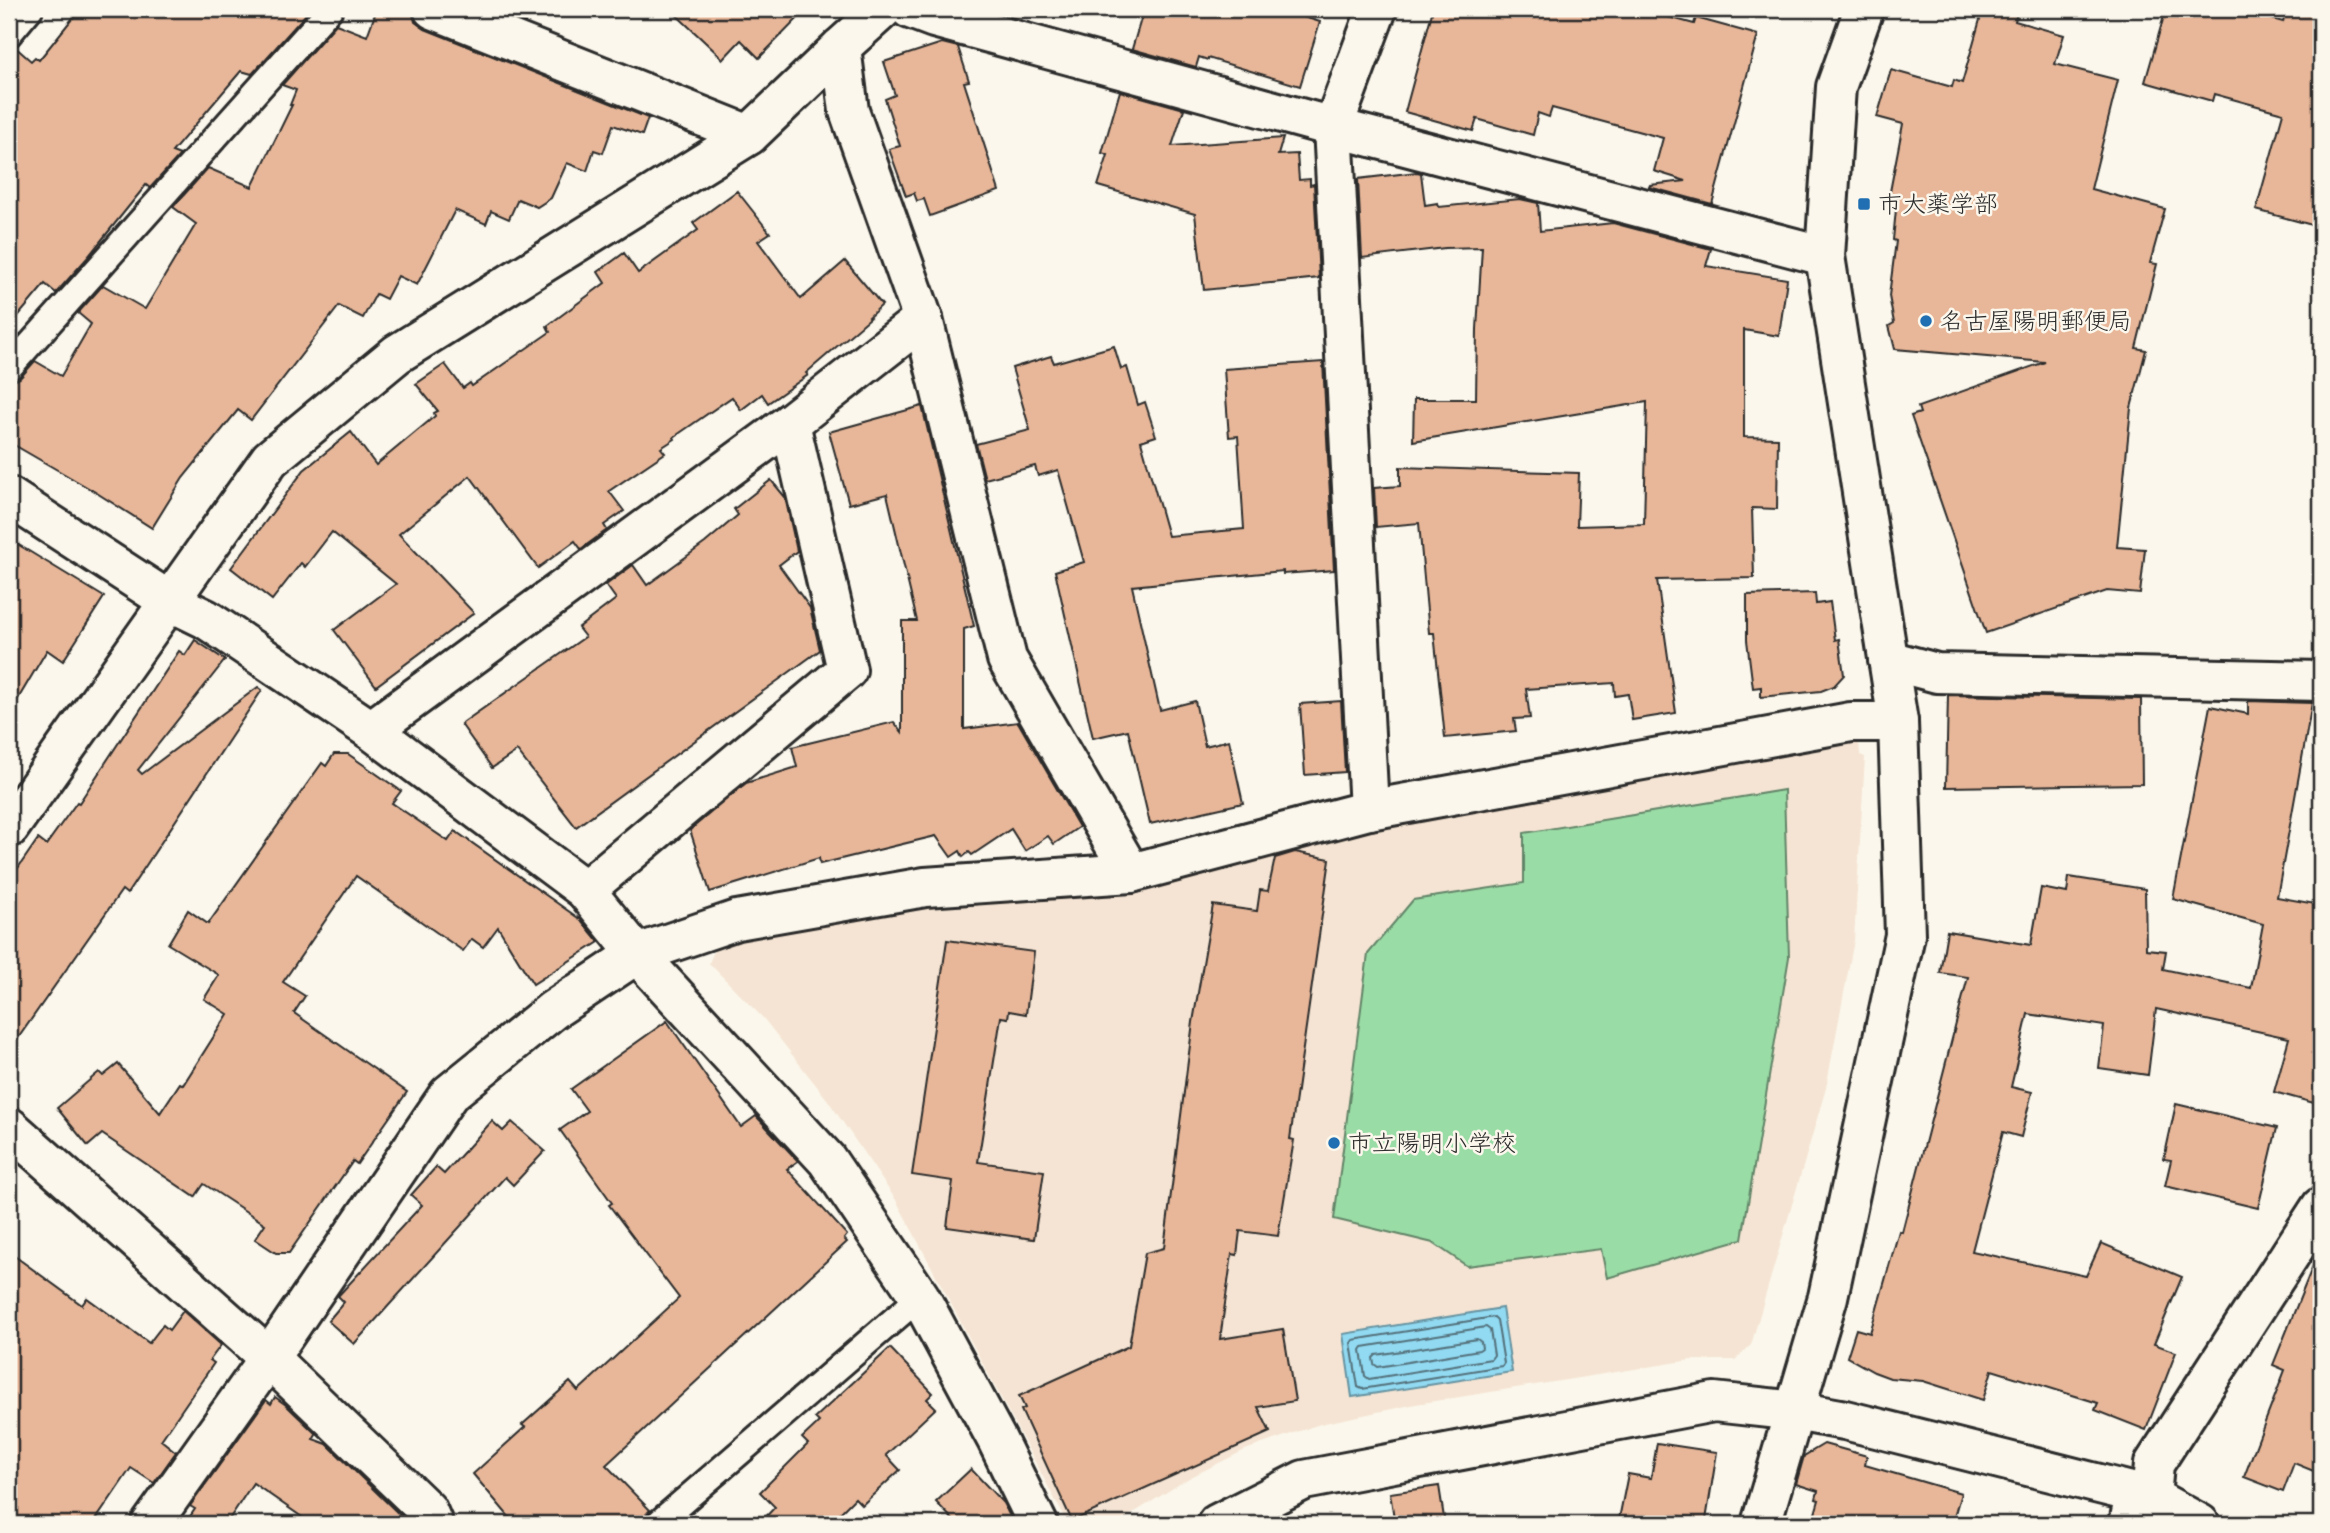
<svg xmlns="http://www.w3.org/2000/svg" width="2330" height="1533" font-family="'Shantell Sans','Klee One',sans-serif">
	<style>
		.built { fill: #f5e4d3 }
		.pitch { fill: #9adca6; stroke: #628468; stroke-width: 2 }
		.water { fill: #91daf2; stroke: #6894a2; stroke-width: 2 }
		.lines { fill: none; stroke-linecap: round; stroke-linejoin: round }
		.shore { stroke: #54717b; stroke-width: 2 }
		.building { fill: #e8b799; stroke: #2b2b2b; stroke-width: 2 }
		.service-casing { stroke: #2b2b2b; stroke-width: 30 }
		.minor-casing { stroke: #2b2b2b; stroke-width: 44 }
		.tertiary-casing { stroke: #2b2b2b; stroke-width: 44 }
		.service { stroke: #fbf7ec; stroke-width: 24 }
		.minor { stroke: #fbf7ec; stroke-width: 38 }
		.tertiary { stroke: #fbf7ec; stroke-width: 38 }
		.poi-dot { fill: #1f6fb2; stroke: #fbf7ec; stroke-width: 2.5 }
		.labels { text-anchor: middle; dominant-baseline: central; stroke-width: 5; stroke-linejoin: round; paint-order: stroke }
		.poi-label { font-size: 24px; fill: #2b2b2b; stroke: #fbf7ec; text-anchor: start }
	</style>
	<rect width="100%" height="100%" fill="#fbf7ec"/>
	<filter id="ink" filterUnits="userSpaceOnUse"><feTurbulence type="fractalNoise" baseFrequency=".0143" numOctaves="2"/><feDisplacementMap in="SourceGraphic" scale="14" xChannelSelector="R" yChannelSelector="G"/><feConvolveMatrix kernelMatrix="1 2 1 2 8 2 1 2 1" color-interpolation-filters="sRGB"/></filter>
	<g filter="url(#ink)">
		<path class="built" d="M1850,729L1859,741L1860,755L1865,757L1854,940L1826,1088L1751,1345L1735,1360H1691L1416,1404L1320,1424L1245,1450L1189,1478L1116,1524H1068L896,1200L827,1099L764,1019L709,963L715,949L805,922L1228,859Z"/>
		<path class="pitch" d="M1784,790L1789,957L1742,1239L1607,1278L1601,1249L1467,1266L1433,1243L1334,1219L1368,954L1413,900L1524,883V833Z"/>
		<path class="water" d="M1502,1308L1512,1372L1352,1397L1343,1334Z"/>
		<g class="lines">
			<g class="shore">
				<path d="M1494,1317L1497,1320L1504,1363L1502,1366L1362,1389L1358,1387L1351,1343L1353,1340Z"/>
				<path d="M1486,1327L1490,1330L1494,1355L1491,1359L1369,1379L1365,1376L1361,1350L1363,1347Z"/>
				<path d="M1477,1339L1481,1342L1482,1348L1479,1350L1378,1367L1374,1364L1373,1358L1376,1355Z"/>
			</g>
		</g>
		<g class="building">
			<path d="M80,9H296L307,13L252,74L241,71L172,152L180,155L150,188L146,185L88,257L56,293L45,284L9,327V49L15,47L31,61L35,57L39,60Z"/>
			<path d="M377,9H412L415,22L425,29L648,118L642,135L613,125L603,153L594,150L587,171L567,163L551,198L537,207L518,199L509,219L491,211L486,224L455,210L417,285L398,276L386,299L376,294L363,318L339,306L251,420L238,410L183,478L152,528L92,490L9,442V382L20,378L35,361L61,376L91,324L78,313L103,285L145,309L196,224L173,207L208,168L252,187L292,105H290L296,90L282,85L336,24L367,36Z"/>
			<path d="M670,9H807L759,58L741,40L723,59Z"/>
			<path d="M1144,9H1278L1320,22L1300,86L1208,58V60L1199,57L1196,67L1132,49Z"/>
			<path d="M1433,9H1639L1694,24L1696,18L1758,35L1712,204L1649,187L1650,185L1686,181L1654,171L1663,138L1552,108L1549,117L1538,113L1533,135L1477,119L1473,131L1405,112Z"/>
			<path d="M1983,9H2018L2015,21L2064,35L2055,64L2118,80L2091,189L2165,209L2150,263L2157,264L2136,348L2146,350L2131,408L2117,547L2145,549L2140,594L2107,591L1986,633L1911,416L1920,413L1918,407L2045,362L1895,349L1889,326L1894,323L1889,296L1896,241L1893,240L1897,199L1889,197L1903,124L1877,117L1891,70L1952,87L1954,80L1962,83Z"/>
			<path d="M2166,9H2236L2283,22L2287,9H2321V189L2312,225L2256,210L2283,113L2214,94L2212,101L2145,82Z"/>
			<path d="M942,43L958,47L969,81L964,82L999,191L930,216L924,199L917,201L914,193L906,196L889,149L900,146L885,99L895,95L884,62Z"/>
			<path d="M1120,91L1184,109L1172,146L1283,138L1278,155L1297,154L1299,180L1310,179V185L1314,184L1319,278L1204,290L1195,214L1098,186L1108,155L1102,153Z"/>
			<path d="M1417,172L1421,173L1425,205L1438,203L1439,207L1520,199L1538,203L1540,231L1613,223L1711,249L1706,266L1787,279L1779,336L1744,330V437L1778,438L1777,509L1752,508L1754,578L1657,580L1676,713L1632,720L1628,694L1615,696L1614,683L1526,689L1530,718L1514,719L1516,731L1445,738L1434,633H1429L1419,523L1376,527L1374,488L1400,486V467L1579,473L1577,526L1644,524L1647,402L1413,441L1414,399H1476L1477,329L1482,247L1445,248L1362,258L1358,179Z"/>
			<path d="M737,191L770,233L758,241L801,299L845,261L882,305L869,317L870,318L806,373L808,375L768,403L762,394L741,410L732,397L674,437L675,439L661,448L665,453L609,491L624,511L604,525L607,530L581,549L575,541L538,568L470,476L399,534L474,613L376,686L334,630L396,584L332,532L305,567L301,563L272,600L231,568L304,470L351,432L376,465L435,416L434,413L438,411L416,384L445,364L463,388L470,383L472,386L550,332L547,326L605,283L598,272L624,253L638,273L698,230L693,223Z"/>
			<path d="M1114,346L1121,369L1127,367L1138,405L1145,402L1156,436L1141,441L1168,536L1244,529L1238,436L1229,437L1224,369L1323,362L1334,570L1283,574V571L1132,586L1160,710L1195,701L1205,746L1229,740L1243,803L1150,824L1128,730L1093,738L1055,571L1084,562L1058,470L1038,476L1035,466L985,479L976,444L1030,430L1012,368L1051,356L1054,363Z"/>
			<path d="M922,406L974,626L964,629V729L1018,722L1079,827L1054,844L1048,836L1025,851L1011,829L972,855L969,852L963,857L960,851L951,857L936,836L820,864L819,858L710,892L690,830L746,783L797,767L792,747L894,722L902,732V621H917L887,494L849,504L829,432Z"/>
			<path d="M771,480L785,497L797,551L779,565L810,608L820,650L576,827L517,751L492,768L461,724L585,637L578,628L616,599L606,585L633,565L647,585L705,543L738,515L734,509Z"/>
			<path d="M9,539L104,597L63,661L47,650L9,714Z"/>
			<path d="M1815,593L1816,604L1830,602L1835,640L1839,639L1844,675L1834,686L1821,691L1761,697V687L1753,688L1747,640V595Z"/>
			<path d="M195,640L225,660L138,770L142,774L258,687L262,690L127,894L122,890L9,1051V881L38,839L46,845L77,802L79,803L179,651L185,655Z"/>
			<path d="M1948,695L2141,699L2142,784L1946,787Z"/>
			<path d="M1341,701L1345,772L1305,775L1300,704Z"/>
			<path d="M2248,701L2312,703L2277,897L2321,905V1105L2274,1092L2289,1038L2156,1009L2148,1075L2099,1068L2104,1026L2028,1014L2011,1087L2032,1092L2021,1137L2003,1132L1972,1251L2086,1276L2101,1243L2182,1277L2154,1344L2176,1352L2146,1430L2095,1410L2098,1403L1992,1370L1983,1400L1923,1381L1890,1378L1874,1372L1847,1357L1856,1329L1870,1333L1899,1231L1902,1232L1968,977L1940,973L1947,931L2031,945L2041,888L2067,893L2069,877L2145,889L2146,949L2166,951L2163,969L2251,988L2263,924L2173,899L2210,706L2248,714Z"/>
			<path d="M334,754H348L401,791L392,803L448,841L455,831L581,920L599,942L533,984L498,927L483,947L472,939L463,951L356,876L283,982L305,996L294,1013L407,1092L357,1164L353,1161L289,1253H276L255,1239L265,1224L204,1184L195,1197L102,1134L88,1146L57,1108L99,1072L103,1076L118,1064L160,1113L180,1083L183,1085L228,1014L204,999L219,975L168,944L188,910L208,924L322,763L326,766Z"/>
			<path d="M1295,852L1330,859L1290,1139L1294,1140L1278,1236L1240,1231L1237,1255L1232,1254L1220,1339L1283,1329L1295,1401L1258,1407L1270,1432L1072,1521L1021,1410L1025,1408L1019,1396L1129,1346L1145,1253L1164,1248L1193,1022L1213,905L1257,911L1260,890L1268,891L1275,858Z"/>
			<path d="M947,940L1034,952L1026,1014L1009,1011L1008,1018L1001,1017L978,1162L1044,1171L1034,1239L947,1227L953,1181L912,1175Z"/>
			<path d="M667,1021L741,1127L756,1116L798,1161L787,1169L847,1235L844,1239L847,1242L606,1465L650,1510L643,1518L642,1524H515L473,1474L525,1427L522,1425L570,1382L578,1391L679,1298L609,1205L612,1203L560,1130L587,1111L571,1089Z"/>
			<path d="M2176,1104L2277,1128L2258,1208L2165,1186L2171,1160L2164,1159Z"/>
			<path d="M492,1121L503,1131L512,1122L545,1151L513,1185L505,1177L354,1344L328,1321L344,1302L338,1296L422,1205L411,1195L436,1167L444,1174Z"/>
			<path d="M2320,1248L2321,1474L2294,1463L2283,1492L2244,1477L2285,1370L2273,1365Z"/>
			<path d="M9,1252L82,1305L87,1298L149,1343L163,1325L169,1330L183,1311L221,1345L210,1360L214,1363L161,1440L176,1452L154,1483L131,1468L93,1524H9Z"/>
			<path d="M890,1348L933,1393L927,1399L936,1408L886,1455L900,1470L862,1505L855,1498L829,1524H759L775,1507L760,1492L808,1444L802,1438L819,1422L815,1418Z"/>
			<path d="M275,1397L286,1405L316,1434L313,1439L327,1444L409,1524H312L253,1483L226,1524H185L195,1509L190,1506L266,1400L271,1404Z"/>
			<path d="M1657,1443L1717,1452L1706,1520L1678,1516L1676,1524H1618L1628,1474L1651,1478Z"/>
			<path d="M1824,1444L1867,1456L1865,1465L1961,1493L1952,1524H1812L1819,1500L1816,1499L1818,1491L1796,1484L1804,1456Z"/>
			<path d="M971,1469L1003,1503L1014,1524H957L936,1502Z"/>
			<path d="M1439,1486L1445,1524H1395L1390,1493Z"/>
		</g>
		<g class="lines">
			<g class="service-casing">
				<g id="service">
					<path d="M9,34L30,9"/>
					<path d="M9,368L330,9"/>
					<path d="M657,1524L920,1297"/>
				</g>
			</g>
			<g class="minor-casing">
				<g id="minor">
					<path d="M433,9L749,135"/>
					<path d="M910,9L934,18L1333,127L1825,256"/>
					<path d="M841,47L849,111L923,319L1007,659L1131,873"/>
					<path d="M9,497L169,601L206,619L371,730L585,890L637,954L827,1160L920,1297L997,1440L1038,1524"/>
					<path d="M1888,660L1937,673L2321,681"/>
					<path d="M371,730L790,423L923,319"/>
					<path d="M1369,810L1333,127L1377,9"/>
					<path d="M585,890L847,670L790,423"/>
					<path d="M9,1127L269,1358L427,1510L433,1524"/>
					<path d="M1795,1411L1845,1420L2151,1497L2200,1524"/>
					<path d="M2151,1497L2154,1464L2321,1207"/>
					<path d="M151,1524L269,1358L449,1094L553,1010L637,954L737,920L925,887L1131,873L1369,810L1851,722H1898"/>
					<path d="M2129,1524L2135,1493"/>
				</g>
			</g>
			<g class="tertiary-casing">
				<g id="tertiary">
					<path d="M9,828L270,459L397,354L749,135L841,47L883,9"/>
					<path d="M1217,1524L1304,1480L1714,1402L1795,1411"/>
					<path d="M1761,1524L1828,1297L1905,935L1898,722L1825,256L1836,87L1864,9"/>
				</g>
			</g>
			<use href="#service" class="service"/>
			<use href="#minor" class="minor"/>
			<use href="#tertiary" class="tertiary"/>
		</g>
	</g>
	<g class="poi-dot">
		<rect x="1857" y="197" width="14" height="14" rx="3.5"/>
		<circle cx="1926" cy="321" r="7"/>
		<circle cx="1334" cy="1143" r="7"/>
	</g>
	<g class="labels">
		<g class="poi-label">
			<text x="1878" y="204">市大薬学部</text>
			<text x="1940" y="321">名古屋陽明郵便局</text>
			<text x="1348" y="1143">市立陽明小学校</text>
		</g>
	</g>
	<rect width="2330" height="1533" fill="none" stroke="#fbf7ec" stroke-width="35"/>
	<rect x="18" y="18" width="2295" height="1498" fill="none" stroke="#2b2b2b" stroke-width="2.5" filter="url(#ink)"/>
</svg>
